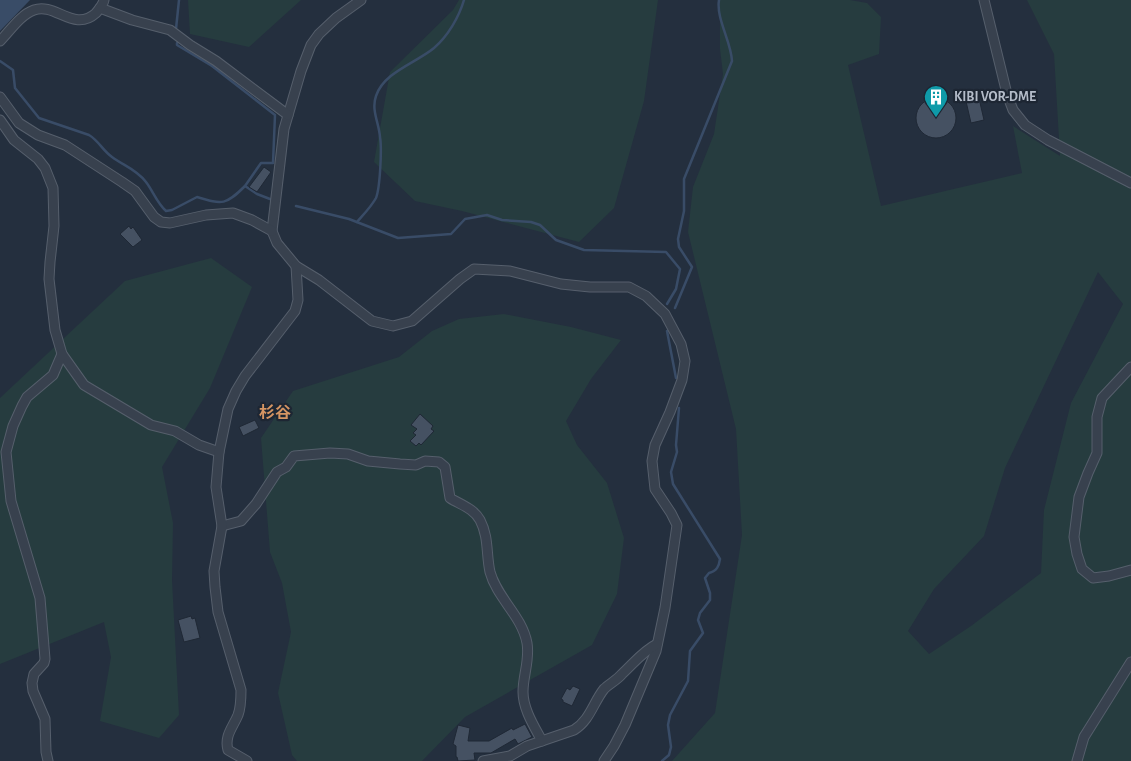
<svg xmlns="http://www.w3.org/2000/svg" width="1131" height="761" font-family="'Alegreya Sans','Noto Sans JP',sans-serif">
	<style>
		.green { fill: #263c3f; fill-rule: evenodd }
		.water { fill: #394c67 }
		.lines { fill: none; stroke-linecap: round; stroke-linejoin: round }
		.stream { stroke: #394c67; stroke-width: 2.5 }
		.building { fill: #455162; stroke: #1f2835 }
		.minor-casing { stroke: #565f6c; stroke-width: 11 }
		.minor { stroke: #38414e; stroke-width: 9 }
		.labels { text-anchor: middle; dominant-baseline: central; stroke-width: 4.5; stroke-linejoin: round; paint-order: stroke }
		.poi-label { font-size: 14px; font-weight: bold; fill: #b4bcc9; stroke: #1d2633; text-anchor: start }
		.quarter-label { font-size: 16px; font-weight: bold; fill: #d59563; stroke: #1d2633 }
	</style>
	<rect width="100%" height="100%" fill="#242f3e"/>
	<g class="green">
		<path d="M188,0H301L249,47L190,34Z"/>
		<path d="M459,0H658L644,101L614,208L579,242L462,211L415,201L374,162L390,72L453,10Z"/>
		<path d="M720,0H850L867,3L881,17L879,54L848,65L881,206L1022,173L1013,126L1060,156L1054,54L1027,0H1131V761H672L715,713L742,535L736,429L688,232L693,187L714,134L723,74L720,49ZM1098,272L1123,304L1071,403L1044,510L1041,573L971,626L929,654L908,631L934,589L984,536L1005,468Z"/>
		<path d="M211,258L252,287L210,388L162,467L173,523L172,580L179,715L159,738L100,721L111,657L104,622L0,664V398L125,281Z"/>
		<path d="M504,314L571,327L621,340L591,379L566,421L577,445L607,483L624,538L617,594L592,645L465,717L422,761H297L292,755L278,693L291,632L282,583L270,552L261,438L293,391L399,357L432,331L459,319Z"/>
	</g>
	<path class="water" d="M0,0H30L0,31Z"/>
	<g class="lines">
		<g class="stream">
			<path d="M176,29L179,0"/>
			<path d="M177,43V45L212,66L275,115L273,163H261L245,186"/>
			<path d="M0,61L13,70L15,88L39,118L89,135C99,141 103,151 112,157C124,166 136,169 146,182C153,191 157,203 166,211L172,210L197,197C223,205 226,205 245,186L257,194L270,199"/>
			<path d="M296,206L349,219L398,238L451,234L465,219L487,215L502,220L531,222L540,225L556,240L584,250L666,252L680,269L676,289L667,304"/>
			<path d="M357,222C363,215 371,207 376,198C380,188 382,149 380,137C379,123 371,110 376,96C384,72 416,63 434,48C448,36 459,17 464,0"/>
			<path d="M675,308L692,267L679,247L678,239L684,211V179L732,61C731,41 716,19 719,0"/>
			<path d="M667,331L676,378"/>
			<path d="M662,761L669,755L671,747L668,725L670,715L688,681L690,651L703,633L698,620L700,613L710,600V593L705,578L709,573C717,571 719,566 720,559L673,484L671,472L677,452L676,445L679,408"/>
		</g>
	</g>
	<g class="building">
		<path d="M978,94L984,120L971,123L965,97Z"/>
		<circle cx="936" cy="118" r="20"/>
		<path d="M264,167L271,172L257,192L249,187Z"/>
		<path d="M129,226L131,229L133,227L142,240L133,247L120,234Z"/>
		<path d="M420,414L433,426L431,429L434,431L421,445L419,443L416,446L410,441L416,435L413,433L417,429L411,425Z"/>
		<path d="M255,420L259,428L243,436L239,427Z"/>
		<path d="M191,616L192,619L195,618L200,638L184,642L178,620Z"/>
		<path d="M573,686L580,689L572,706L563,702V700L561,699L567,688L570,690Z"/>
		<path d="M525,724L532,737L518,744L515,739L491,753H474L475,760L458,761L457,757H456V746L453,744L458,725L470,728L468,741H489L512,728L513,730Z"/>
	</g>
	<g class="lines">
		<g class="minor-casing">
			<g id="minor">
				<path d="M361,0L336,18L319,34L311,45L301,71L284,129L272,231L277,243L296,266L319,280L372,321L393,326L412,321L460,279L474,269L510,271L561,284L590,287H629L646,296L665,314L681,344L685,361L682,380L670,412L655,445L652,461L655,489L671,513L677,525L665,608L656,651L625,725L614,746L604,761"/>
				<path d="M984,0L1007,94L1013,110L1025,125L1048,140L1131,183"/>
				<path d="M100,8L132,20L170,30L190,45L216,61L288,115"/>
				<path d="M0,41C10,31 20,15 34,10C55,2 74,33 96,13C99,9 103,5 104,0"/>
				<path d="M0,97L19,123L38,135L65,145L122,182L135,191L154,217L161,222L170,223L206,215L233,213L252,220L272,231"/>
				<path d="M0,120L14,140L38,159L45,168L53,188L54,226L50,262L49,279L55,330L62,354L84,385L151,425L175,431L199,445L219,452"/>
				<path d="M1131,367L1102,398L1097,417V453L1088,473L1079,497L1074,537L1077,554L1082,569L1093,578L1109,576L1131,570"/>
				<path d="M222,526L241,521L256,504L277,472L286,467L294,456L330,453L348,454L368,461L400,464L416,465L425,461L439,462L445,467L450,498C461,505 473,508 480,520C489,537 486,554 490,572C497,598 522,616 527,643C530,660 523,675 523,692C523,709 534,726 542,741"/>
				<path d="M48,761L46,752L45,719L33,691L32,683L34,674L44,663L45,659L40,598L11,501L6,452L13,426L22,406L27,397L53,375L62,354"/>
				<path d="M247,761L228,750C224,736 233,727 238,715C241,707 241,699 241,690L218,612L215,587L214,571L222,526L216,487L219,452L228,409L236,391L245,376L295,311L298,300L296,266"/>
				<path d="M483,761L510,756L527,746L574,730C590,720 593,703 604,689C609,684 617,680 622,674C634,663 643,651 657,644"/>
				<path d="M1077,761L1084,737L1131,662"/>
			</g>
		</g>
		<use href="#minor" class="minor"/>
	</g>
	<defs>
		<g id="building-pin" transform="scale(1.25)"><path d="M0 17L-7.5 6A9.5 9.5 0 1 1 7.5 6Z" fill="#0f9aa8" stroke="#1d2633"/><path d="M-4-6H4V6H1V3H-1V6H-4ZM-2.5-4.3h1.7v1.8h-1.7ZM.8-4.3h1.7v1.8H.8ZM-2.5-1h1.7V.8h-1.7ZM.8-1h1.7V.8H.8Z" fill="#fff"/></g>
	</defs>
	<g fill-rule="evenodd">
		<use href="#building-pin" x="936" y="97"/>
	</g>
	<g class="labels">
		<g class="poi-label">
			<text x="954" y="97">KIBI VOR-DME</text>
		</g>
		<g class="quarter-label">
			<text x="275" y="413">杉谷</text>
		</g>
	</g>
</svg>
